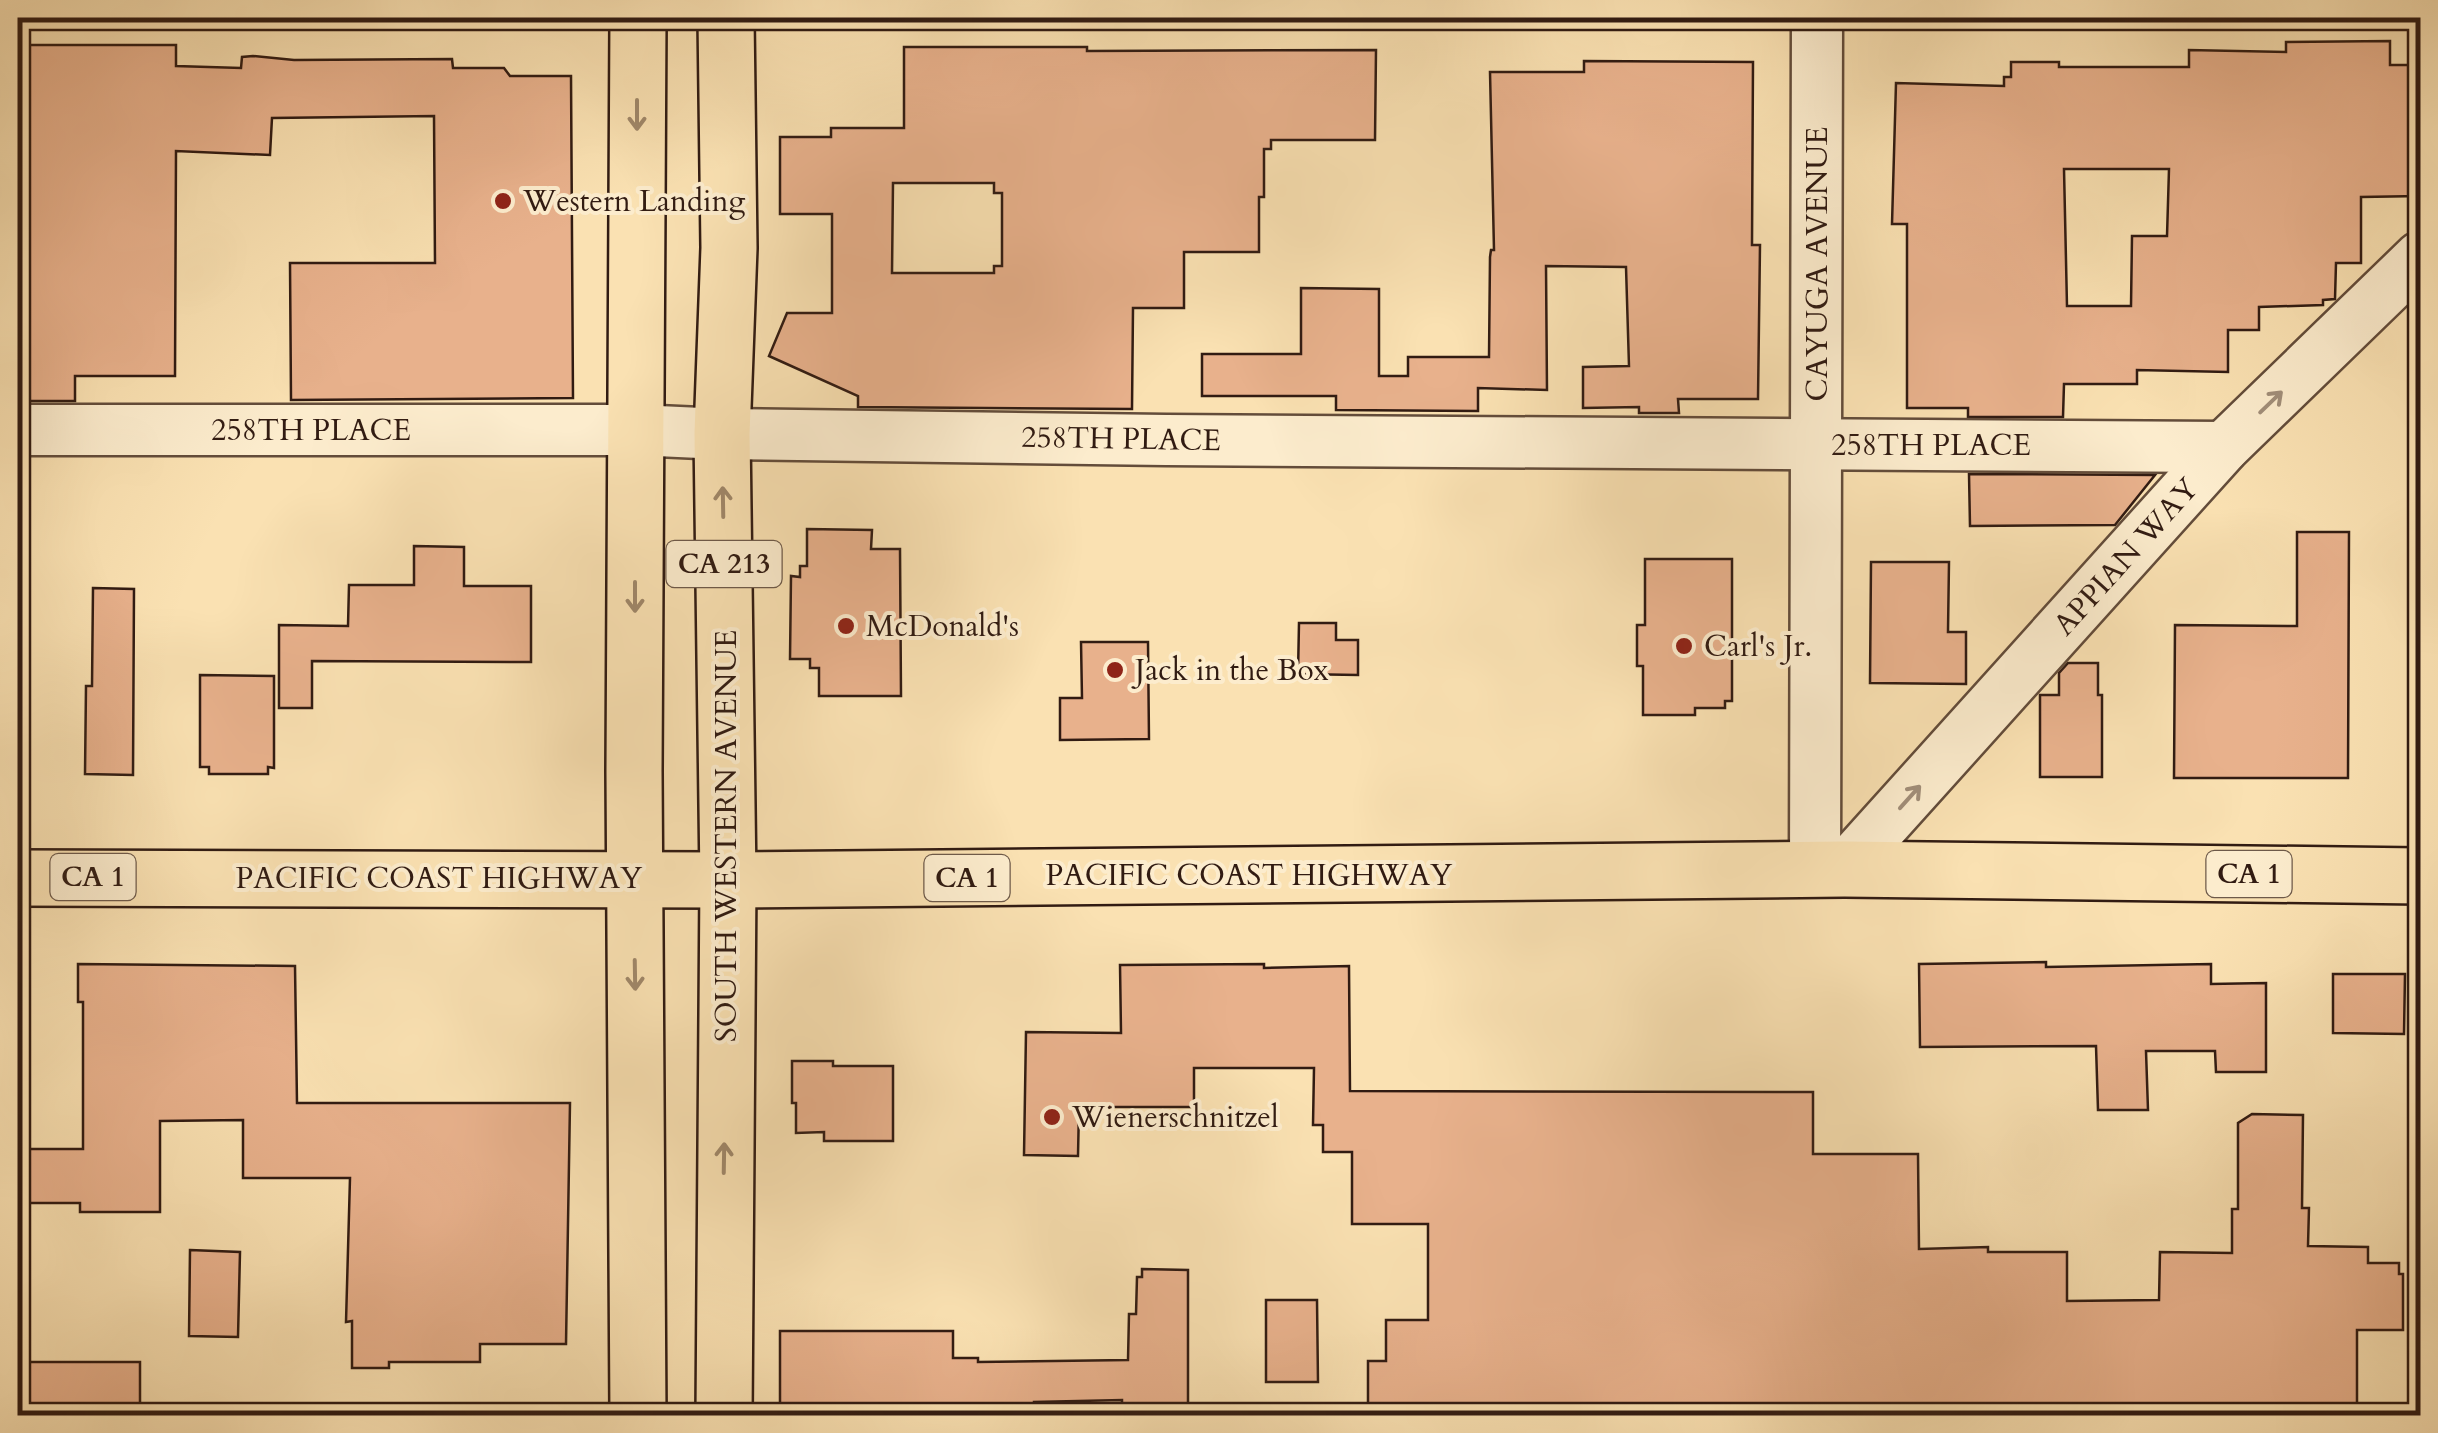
<svg xmlns="http://www.w3.org/2000/svg" width="2438" height="1433" font-family="Cardo,serif">
	<style>
		.building { fill: #e8b18c; stroke: #311b12; stroke-width: 2.5; fill-rule: evenodd }
		.lines { fill: none; stroke-linecap: round; stroke-linejoin: round }
		.minor-casing { stroke: #634c3a; stroke-width: 55 }
		.primary-casing { stroke: #311b12; stroke-width: 60 }
		.trunk-casing { stroke: #311b12; stroke-width: 60 }
		.minor { stroke: #fceccd; stroke-width: 50 }
		.primary { stroke: #fae1b2; stroke-width: 55 }
		.trunk { stroke: #fae1b2; stroke-width: 55 }
		.oneway { stroke: #a0886a }
		.oneway2 { stroke: #a18e79 }
		.poi-dot { fill: #8f2418; stroke: #fceccd; stroke-width: 4 }
		.labels { text-anchor: middle; dominant-baseline: central; stroke-width: 8; stroke-linejoin: round; paint-order: stroke }
		.shield { fill: #fceccd; stroke: #6e5a4a; stroke-width: 2.5 }
		.shield-label { font-size: 28px; font-weight: bold; fill: #311b12 }
		.poi-label { font-size: 30px; fill: #311b12; stroke: #fceccd; text-anchor: start }
		.street-label { font-size: 30px; fill: #311b12; stroke: #fceccd }
	</style>
	<rect width="100%" height="100%" fill="#fae1b2"/>
	<filter id="stains"><feTurbulence type="fractalNoise" baseFrequency=".002" numOctaves="4"/><feColorMatrix values="0 0 0 0 .2 0 0 0 0 .09 0 0 0 0 .02 0 0 0 .5 -.17"/></filter>
	<radialGradient id="worn" r=".72"><stop offset=".6" stop-color="#630" stop-opacity="0"/><stop offset="1" stop-color="#630" stop-opacity=".3"/></radialGradient>
	<g class="building">
		<path d="M2390,41V65H2420V196L2361,197V263H2336L2335,299L2323,300V305L2259,307V330H2228V372L2137,370V384H2064L2063,417H1968V408H1907V224H1892L1896,83L2004,86V77H2011V62H2059V67H2189V50L2286,52V42ZM2064,169H2169L2167,236H2132L2131,306H2067Z"/>
		<path d="M18,45H176V66L241,68L242,57L253,56L294,60L452,59L453,68H504L510,76H571L573,398L291,400L290,263H435L434,116L272,118L270,155L176,151L175,376H75V401H18Z"/>
		<path d="M904,47H1087V51L1376,50L1375,140H1271V149H1264V197H1259V252H1184V308H1133L1132,409L858,407V396L769,356L787,313H832V214H780V137H831V128H904ZM893,183H994V193H1002V266H994V273H892Z"/>
		<path d="M1584,61L1753,62L1752,245H1760L1758,399H1678L1679,413H1639V407L1583,408V367L1629,366L1626,267L1546,266L1547,390L1478,388V411L1336,410V396H1202V354H1301V288L1379,289V376H1408V357H1489L1490,257L1491,250H1494L1490,72H1584Z"/>
		<path d="M1969,474L2155,475L2115,525L1970,526Z"/>
		<path d="M807,529L872,530L871,549H900L901,696H819V668H810V659H790L791,576L800,577V566H807Z"/>
		<path d="M2297,532H2349L2348,778H2174L2175,625L2297,626Z"/>
		<path d="M414,546L464,547V586H531V662L312,661V708H279V625L348,626L349,585H414Z"/>
		<path d="M1645,559H1732V701H1725V708H1695V715H1643V666H1637V625H1645Z"/>
		<path d="M1871,562H1949L1948,632H1966V684L1870,683Z"/>
		<path d="M93,588L134,589L133,775L85,774L86,686H92Z"/>
		<path d="M1299,623H1336V640H1358V675L1298,674Z"/>
		<path d="M1081,642H1148L1149,739L1060,740V698H1082Z"/>
		<path d="M2068,663H2098V695H2102V777H2040V695H2059V673Z"/>
		<path d="M200,675L274,676V768L268,767V774H209V767H200Z"/>
		<path d="M2046,962V967L2211,964V984L2266,983V1072H2216L2215,1051H2146L2148,1110H2098L2096,1046L1920,1047L1919,964Z"/>
		<path d="M78,964L295,966L297,1103H570L566,1344H480V1362H389V1368H352V1321L346,1322L350,1178H243V1120L160,1121V1212H80V1203H18V1149H83V1002H78Z"/>
		<path d="M1264,964V968L1349,966L1350,1091L1813,1092V1154H1918L1919,1249L1988,1247V1252H2067V1301L2159,1300L2160,1252L2232,1253V1209H2238V1123L2252,1114L2303,1115L2302,1208H2309L2308,1246L2368,1247V1263H2399V1274H2403V1330H2357V1416H1368V1361H1386V1320H1428V1224H1352V1152H1323V1125H1313L1314,1068H1194V1107H1079L1078,1156L1024,1155L1026,1032L1121,1033L1120,965Z"/>
		<path d="M2333,974H2405L2404,1034L2333,1033Z"/>
		<path d="M792,1061H833V1066H893V1141H824V1132L796,1133V1103H792Z"/>
		<path d="M190,1250L240,1252L238,1337L189,1336Z"/>
		<path d="M1142,1269L1188,1270V1416H1143V1406H1122V1400L1034,1402V1416H780V1331H953V1358H978V1362L1128,1360L1129,1314H1136L1137,1277H1142Z"/>
		<path d="M1266,1300H1317L1318,1382H1266Z"/>
		<rect x="18" y="1362" width="122" height="54"/>
	</g>
	<g class="lines">
		<g class="minor-casing">
			<g id="minor">
				<path d="M18,430H636L722,434L1166,440L2224,447"/>
				<path d="M1844,869L2224,447L2420,257"/>
				<path d="M1815,870L1817,18"/>
			</g>
		</g>
		<g class="primary-casing">
			<g id="primary">
				<path d="M638,18L634,771L638,1416"/>
				<path d="M724,1416L728,880L722,434L729,248L726,18"/>
			</g>
		</g>
		<g class="trunk-casing">
			<path id="trunk" d="M18,878L728,880L1844,869L2420,876"/>
		</g>
		<use href="#minor" class="minor"/>
		<use href="#primary" class="primary"/>
		<use href="#trunk" class="trunk"/>
	</g>
	<defs><path id="oneway-shaft" d="M-6 0H5M1.5-3L5.5 0L1.5 3" fill="none" stroke-width="1.6" stroke-linecap="round" stroke-linejoin="round" transform="scale(2.5)"/></defs>
	<g class="oneway">
		<use href="#oneway-shaft" transform="translate(637 115) rotate(90)"/>
		<use href="#oneway-shaft" transform="translate(723 502) rotate(-91)"/>
		<use href="#oneway-shaft" transform="translate(635 597) rotate(90)"/>
		<use href="#oneway-shaft" transform="translate(635 975) rotate(89)"/>
		<use href="#oneway-shaft" transform="translate(724 1158) rotate(-89)"/>
	</g>
	<g class="oneway2">
		<use href="#oneway-shaft" transform="translate(2271 402) rotate(-44)"/>
		<use href="#oneway-shaft" transform="translate(1910 797) rotate(-48)"/>
	</g>
	<g class="poi-dot">
		<circle cx="503" cy="201" r="10"/>
		<circle cx="846" cy="626" r="10"/>
		<circle cx="1684" cy="646" r="10"/>
		<circle cx="1115" cy="670" r="10"/>
		<circle cx="1052" cy="1117" r="10"/>
	</g>
	<g class="labels">
		<g class="shield">
			<rect x="666.5" y="541" width="115" height="46" rx="8"/>
			<rect x="2206.5" y="851" width="85" height="46" rx="8"/>
			<rect x="50.5" y="854" width="85" height="46" rx="8"/>
			<rect x="924.5" y="855" width="85" height="46" rx="8"/>
		</g>
		<g class="shield-label">
			<text x="724" y="564">CA 213</text>
			<text x="2249" y="874">CA 1</text>
			<text x="93" y="877">CA 1</text>
			<text x="967" y="878">CA 1</text>
		</g>
		<g class="poi-label">
			<text x="523" y="201">Western Landing</text>
			<text x="866" y="626">McDonald's</text>
			<text x="1704" y="646">Carl's Jr.</text>
			<text x="1135" y="670">Jack in the Box</text>
			<text x="1072" y="1117">Wienerschnitzel</text>
		</g>
		<g class="street-label">
			<text transform="translate(1817 264) rotate(-90)">CAYUGA AVENUE</text>
			<text x="311" y="430">258TH PLACE</text>
			<text transform="translate(1121 439) rotate(1)">258TH PLACE</text>
			<text x="1931" y="445">258TH PLACE</text>
			<text transform="translate(2126 557) rotate(-48)">APPIAN WAY</text>
			<text transform="translate(726 836) rotate(-90)">SOUTH WESTERN AVENUE</text>
			<text x="1249" y="875">PACIFIC COAST HIGHWAY</text>
			<text x="439" y="878">PACIFIC COAST HIGHWAY</text>
		</g>
	</g>
	<rect width="2438" height="1433" fill="none" stroke="#fae1b2" stroke-width="60"/>
	<rect x="20" y="20" width="2398" height="1393" fill="none" stroke="#311b12" stroke-width="5"/>
	<rect x="30" y="30" width="2378" height="1373" fill="none" stroke="#311b12" stroke-width="2.5"/>
	<rect width="100%" height="100%" filter="url(#stains)"/>
	<rect width="100%" height="100%" fill="url(#worn)"/>
</svg>
